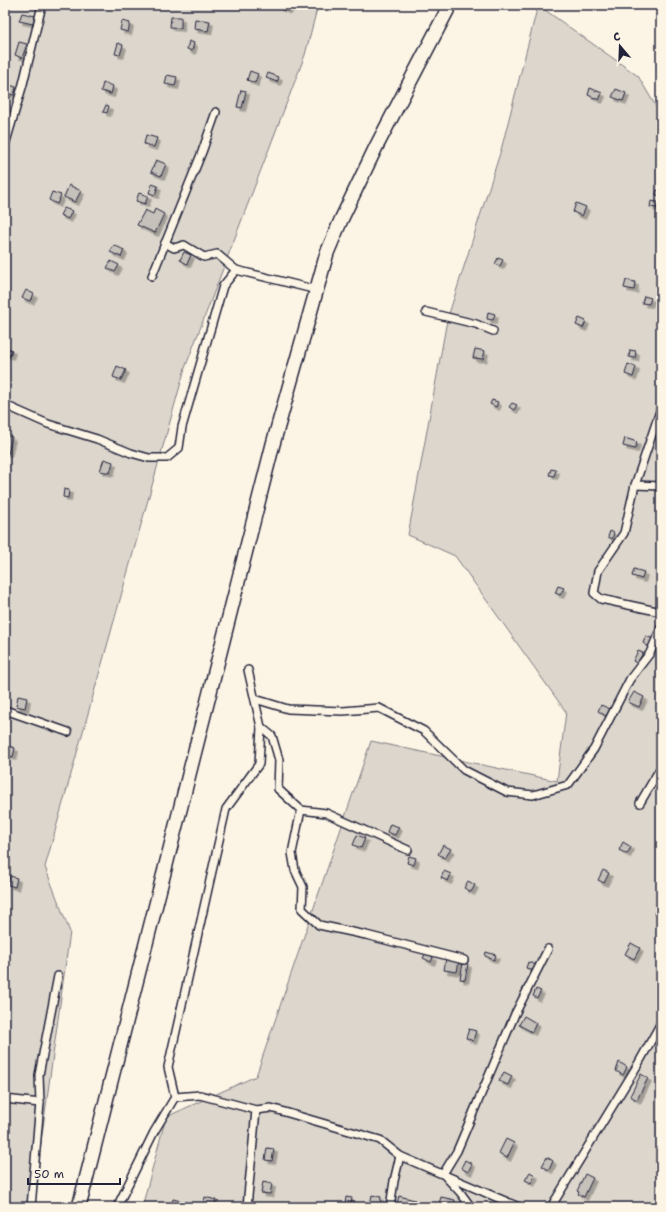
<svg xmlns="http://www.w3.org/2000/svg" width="666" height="1212" font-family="'Shantell Sans',sans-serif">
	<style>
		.green { fill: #dcd6cc; stroke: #7f7c84 }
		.building { fill: #c6c1bb; stroke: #22223b; filter: url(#shadow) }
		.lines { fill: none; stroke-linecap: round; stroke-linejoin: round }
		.service-casing { stroke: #22223b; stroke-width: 10 }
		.minor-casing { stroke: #22223b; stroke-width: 16 }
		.service { stroke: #fcf5e5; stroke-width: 7 }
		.minor { stroke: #fcf5e5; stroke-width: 13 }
	</style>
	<defs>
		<filter id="shadow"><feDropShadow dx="3.5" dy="3.5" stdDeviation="0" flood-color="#0004"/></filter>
	</defs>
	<rect width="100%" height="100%" fill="#fcf5e5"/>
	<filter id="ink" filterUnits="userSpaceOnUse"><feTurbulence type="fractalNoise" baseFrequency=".025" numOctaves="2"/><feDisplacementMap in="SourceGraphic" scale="8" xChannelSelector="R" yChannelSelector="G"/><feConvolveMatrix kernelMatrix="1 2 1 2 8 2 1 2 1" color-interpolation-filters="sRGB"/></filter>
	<g filter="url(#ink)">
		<g class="green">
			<path d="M5,5H318L305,55L185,368L45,867L70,932L32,1207H5Z"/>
			<path d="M538,5L638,76L661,115V1207H142L166,1117L256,1076L371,741L557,781L566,712L455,556L408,535L447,320L501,150Z"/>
		</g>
		<g class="building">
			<path d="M279,5H290L288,11L278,7Z"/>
			<path d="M22,13L35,16L33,24L19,21Z"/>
			<path d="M171,17H181V28L170,27Z"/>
			<path d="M195,19L210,21L208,31L194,29Z"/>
			<path d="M122,21L130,23L128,32L120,30Z"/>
			<path d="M189,41L194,43L192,51L187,49Z"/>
			<path d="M19,42L27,44L22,58L15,55Z"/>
			<path d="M118,43L123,45L120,55L115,54Z"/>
			<path d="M250,71L258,74L255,83L247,80Z"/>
			<path d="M268,73L279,77L277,82L266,78Z"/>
			<path d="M167,75L177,77L175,86L165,84Z"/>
			<path d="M103,83L113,86L111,94L101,91Z"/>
			<path d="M6,84L16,87L14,95L5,93Z"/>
			<path d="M590,88L602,93L599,100L588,95Z"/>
			<path d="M616,89L626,93L623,101L612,97Z"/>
			<path d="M241,90L246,91L242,108L237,107Z"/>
			<path d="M106,105L109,106L107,113L103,112Z"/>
			<path d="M146,135L157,138L154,147L144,144Z"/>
			<path d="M156,160L166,164L161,176L151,172Z"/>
			<path d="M152,184L158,186L155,195L149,193Z"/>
			<path d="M69,185L81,191L75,202L64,197Z"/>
			<path d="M657,190L661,191V196L656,195Z"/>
			<path d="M52,192L61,195L57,204L49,200Z"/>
			<path d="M139,193L148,196L145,204L136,201Z"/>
			<path d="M651,201L658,202L657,208L650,207Z"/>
			<path d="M576,203L586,207L582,216L573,212Z"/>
			<path d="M64,208L72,211L68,219L60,215Z"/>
			<path d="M155,209L164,214L155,233L137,225L145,210L153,214Z"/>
			<path d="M114,245L124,250L121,257L110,252Z"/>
			<path d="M184,252L191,255L187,264L180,260Z"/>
			<path d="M498,258L503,260L500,266L495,264Z"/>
			<path d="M111,261L119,265L115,272L107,268Z"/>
			<path d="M626,280L635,282L634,290L624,288Z"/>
			<path d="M26,290L34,294L30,301L22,298Z"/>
			<path d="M644,296L651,298L649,304L642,303Z"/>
			<path d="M488,312L495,314L493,320L487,319Z"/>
			<path d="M579,318L586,321L583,328L576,325Z"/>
			<path d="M5,347L12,350L10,356L5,354Z"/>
			<path d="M475,349L485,351L483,359L473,358Z"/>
			<path d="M630,350L636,351L635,358L629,357Z"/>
			<path d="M628,364L636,367L633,377L625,374Z"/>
			<path d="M117,366L126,370L121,380L113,377Z"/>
			<path d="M492,400L498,402L496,407L490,404Z"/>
			<path d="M512,403L517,405L514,410L509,407Z"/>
			<path d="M5,435L12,437L8,454L5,453Z"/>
			<path d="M625,438L637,442L635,449L623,446Z"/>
			<path d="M104,459L113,462L110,473L100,471Z"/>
			<path d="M551,469L556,470L554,476L549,475Z"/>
			<path d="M64,489L69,490L68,498L63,497Z"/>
			<path d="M610,531L614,533L612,539L608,537Z"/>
			<path d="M634,569L644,572L642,579L632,576Z"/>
			<path d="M558,586L564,588L560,595L555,593Z"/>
			<path d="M646,636L653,639L649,647L643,643Z"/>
			<path d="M638,651L643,653L637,663L633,661Z"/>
			<path d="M634,692L644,697L639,707L628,702Z"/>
			<path d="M18,696L27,698L25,708L16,706Z"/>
			<path d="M601,705L610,709L606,716L598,711Z"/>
			<path d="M9,746L15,748L13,757L6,755Z"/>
			<path d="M390,824L399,827L395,835L387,832Z"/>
			<path d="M357,835L365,838L361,848L353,845Z"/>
			<path d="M623,842L631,847L627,854L619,850Z"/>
			<path d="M443,845L451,849L445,858L438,854Z"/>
			<path d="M409,856L416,858L414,865L407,863Z"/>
			<path d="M603,870L609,873L604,883L598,880Z"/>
			<path d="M444,871L451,874L448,881L441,878Z"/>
			<path d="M10,876L17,878L15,887L8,885Z"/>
			<path d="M468,881L475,885L471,892L464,888Z"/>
			<path d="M660,903H661L660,917L654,914Z"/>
			<path d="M631,943L640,948L634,959L625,954Z"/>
			<path d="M486,952L496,955L494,960L485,956Z"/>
			<path d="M426,953L433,957L431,962L423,958Z"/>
			<path d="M446,958L459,960L457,972L444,970Z"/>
			<path d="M528,962L537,965L534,971L526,968Z"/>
			<path d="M463,963L468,964L465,980L460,979Z"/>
			<path d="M536,989L541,991L537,998L533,996Z"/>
			<path d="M524,1016L536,1023L532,1032L519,1025Z"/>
			<path d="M469,1029L476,1031L473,1041L466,1038Z"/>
			<path d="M619,1062L627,1067L623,1075L616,1071Z"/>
			<path d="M504,1072L512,1076L508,1085L499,1081Z"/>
			<path d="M641,1074L648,1078L637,1100L630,1096Z"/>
			<path d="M506,1139L514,1143L507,1158L499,1153Z"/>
			<path d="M267,1148L274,1149L272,1161L265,1160Z"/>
			<path d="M547,1157L553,1161L549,1170L542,1166Z"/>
			<path d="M465,1160L472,1164L468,1172L461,1168Z"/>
			<path d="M530,1172L535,1175L531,1183L525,1180Z"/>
			<path d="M585,1174L593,1178L584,1197L578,1194L579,1192L577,1191Z"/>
			<path d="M263,1182L272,1184L270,1194L261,1193Z"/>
			<path d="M372,1195L381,1197L380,1206L370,1204Z"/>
			<path d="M399,1196L415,1200L413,1207H396Z"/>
			<path d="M205,1197L216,1200L214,1207L203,1206Z"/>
			<path d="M346,1197L352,1198L351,1205L345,1204Z"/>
			<path d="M441,1197L455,1200L454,1207H438Z"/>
			<path d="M173,1199L196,1205V1207H171Z"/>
		</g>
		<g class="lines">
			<g class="service-casing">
				<g id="service">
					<path d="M5,145L23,84L42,5"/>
					<path d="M165,243L174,248L184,245L204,257L217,254L236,270"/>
					<path d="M152,276L202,152L216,112"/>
					<path d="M426,312L476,324L493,331"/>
					<path d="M5,405L48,424L97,439L131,453L149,458H167L179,448L182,427L223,286L236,270L317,290"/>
					<path d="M661,408L635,485L624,533L598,571L594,593L601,599L661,612"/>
					<path d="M635,485L661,486"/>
					<path d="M255,699L288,709L343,711L379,708L424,731L464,770L507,792L533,795L568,785L594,749L630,679L650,653L661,628"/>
					<path d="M5,710L68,732"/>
					<path d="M261,727L272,736L279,760L278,789L301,810L292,853L295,870L303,887L302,909L319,925L366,935L464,960"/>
					<path d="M640,803L661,767"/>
					<path d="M301,810L326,813L408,850"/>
					<path d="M175,1097L200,1095L256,1110L271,1108L380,1140L400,1156L519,1207"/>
					<path d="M5,1099L40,1103"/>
					<path d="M443,1174L457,1151L515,1014L548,949"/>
					<path d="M446,1177L460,1192L471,1207"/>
					<path d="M31,1207L40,1103L39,1075L58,976"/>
					<path d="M117,1207L154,1132L175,1097L168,1067L226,809L259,764L261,727L248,670"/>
					<path d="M247,1207L256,1110"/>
					<path d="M390,1207L394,1181L400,1156"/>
					<path d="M551,1207L637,1066L661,1023"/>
				</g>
			</g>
			<g class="minor-casing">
				<path id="minor" d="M79,1207L273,444L327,253L341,220L376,147L450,5"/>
			</g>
			<use href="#service" class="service"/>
			<use href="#minor" class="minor"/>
		</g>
	</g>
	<rect width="666" height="1212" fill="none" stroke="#fcf5e5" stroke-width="20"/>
	<rect x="10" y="10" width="646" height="1192" fill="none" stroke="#22223b" stroke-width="1.5" filter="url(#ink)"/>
	<g transform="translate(620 46) rotate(341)" stroke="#fcf5e5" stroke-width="3" paint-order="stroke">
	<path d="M0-3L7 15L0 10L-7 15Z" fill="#22223b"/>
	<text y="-6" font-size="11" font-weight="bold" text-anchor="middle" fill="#22223b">С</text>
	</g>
	<path d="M28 1178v6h92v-6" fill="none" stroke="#22223b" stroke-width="2"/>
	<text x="34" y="1178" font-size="12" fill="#22223b" stroke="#fcf5e5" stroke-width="3" paint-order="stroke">50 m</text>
</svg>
